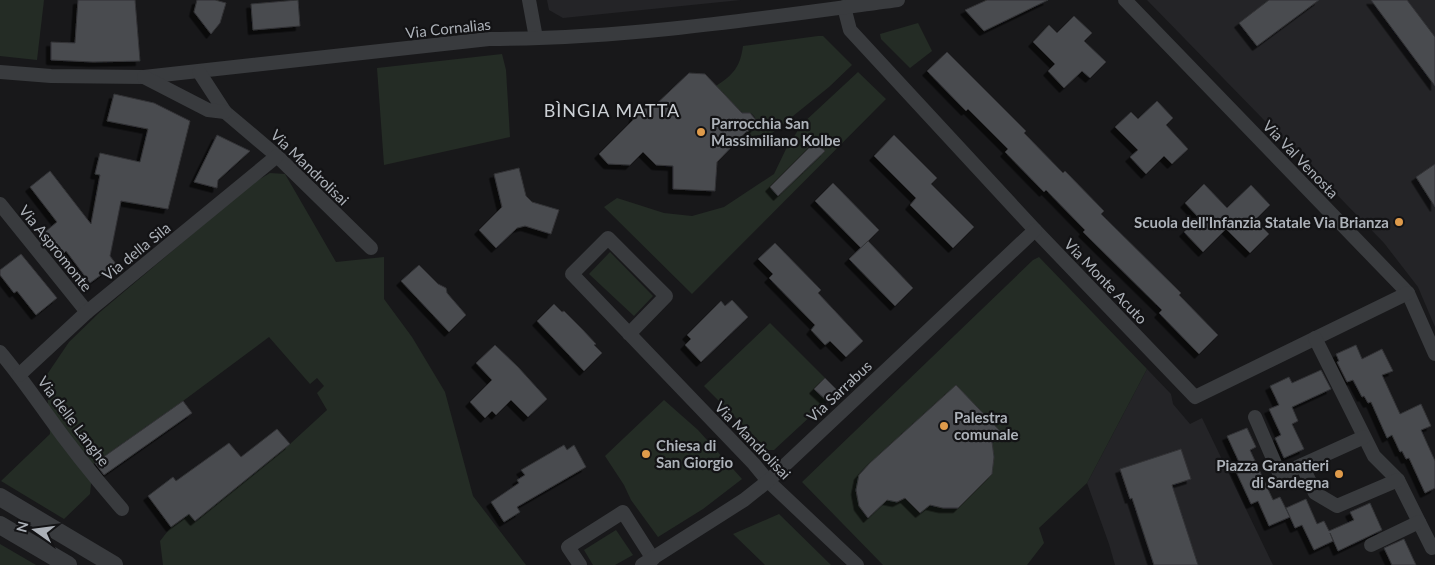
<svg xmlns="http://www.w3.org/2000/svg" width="1435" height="565" font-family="Lato,sans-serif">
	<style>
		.built { fill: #242427 }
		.green { fill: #242c25 }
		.building { fill: #4a4b4f; stroke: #323336; filter: url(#shadow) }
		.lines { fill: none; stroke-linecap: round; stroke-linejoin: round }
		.minor { stroke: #393b3e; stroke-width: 14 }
		.tertiary { stroke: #393b3e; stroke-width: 18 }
		.poi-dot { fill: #df9b4b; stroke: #131315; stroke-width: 2 }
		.labels { text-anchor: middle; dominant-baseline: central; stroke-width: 4.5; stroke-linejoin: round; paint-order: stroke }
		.street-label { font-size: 15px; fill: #acb1b8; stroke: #131315 }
		.poi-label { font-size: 15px; font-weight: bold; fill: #acb1b8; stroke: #131315; text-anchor: start }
		.quarter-label { font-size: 18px; letter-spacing: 1px; fill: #ccd0d5; stroke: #131315 }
	</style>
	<defs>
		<filter id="shadow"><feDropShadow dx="-4.5" dy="4.5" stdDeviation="0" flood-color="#0009"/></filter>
	</defs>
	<rect width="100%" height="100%" fill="#18181a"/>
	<g class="built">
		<path d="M547,0H741L563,18L549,10Z"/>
		<path d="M1147,0H1435V327L1418,287L1384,243Z"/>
		<path d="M1147,369L1171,394L1173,404L1190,424L1202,418L1273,565H1115L1109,544L1087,483Z"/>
	</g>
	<g class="green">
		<path d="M0,0H44L37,60L0,56Z"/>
		<path d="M918,23L932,51L910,68L881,39L880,34Z"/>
		<path d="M818,36H823L852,65L829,87L772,133L740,138L746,132L755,128C757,121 756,116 750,113H742L716,86C734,74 740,67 743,46Z"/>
		<path d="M502,54L506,70L510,137L384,165L377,68Z"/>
		<path d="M858,72L886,99L692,294L604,207L617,198L664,213L692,216L724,207L774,174L786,149L802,124Z"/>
		<path d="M270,173L285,174L336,262L384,257V299L412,337L445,392L473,496L526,565H163L160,541L171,527L189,514L195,521L290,444L327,410L317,393L324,386L317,378L310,384L269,337L183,401L93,464L90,494L64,519L1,481L50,434L46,376L69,342L100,312L253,183Z"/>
		<path d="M610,252L653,296L634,316L589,274Z"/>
		<path d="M1039,257L1147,369L1087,483L1039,528L1044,543L1027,565H883L802,482L1033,260Z"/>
		<path d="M770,323L825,378L814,389L827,401L774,450H768L704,386Z"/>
		<path d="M664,400L698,430L742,479L703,509L658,537L631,500L624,485L605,456Z"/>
		<path d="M779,514L831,565H765L733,534Z"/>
		<path d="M616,530L633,555L615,565H593L584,550Z"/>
		<path d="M0,544L36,565H0Z"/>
	</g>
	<g class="building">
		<path d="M78,0H135L140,61L93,62L51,60V42L75,43Z"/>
		<path d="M197,0H215L226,3L220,23L211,34L194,12Z"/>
		<path d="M298,0L300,26L253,30L251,4Z"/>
		<path d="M987,0H1048L984,31L965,10Z"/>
		<path d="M1269,0H1319L1257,46L1239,23Z"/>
		<path d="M1371,0H1407L1435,37V86Z"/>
		<path d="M1074,16L1092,33L1084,41L1106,62L1090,78L1082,71L1064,88L1048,71L1055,64L1033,42L1049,25L1057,33Z"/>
		<path d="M947,52L1026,131L1024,133L1063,173L1065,171L1104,211L1101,214L1181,293L1179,295L1218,335L1199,354L1159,313L1162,310L1083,232L1085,230L1046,190L1044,192L1005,152L1008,149L968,109L966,111L927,71Z"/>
		<path d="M689,73L705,74L742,113H750L756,120L755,128L746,132L717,162L715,191L673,189V166L656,165L643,152L630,165L608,164L599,154L633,120L636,111L641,108L651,109Z"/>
		<path d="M114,94L154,103L190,121L168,209L121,201L110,256L116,264L90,283L66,251L64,253L45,232L57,222L30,187L50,171L91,224L100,175L95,174L100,153L140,162L148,129L107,121Z"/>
		<path d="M1157,101L1173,118L1166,125L1188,149L1172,164L1164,156L1146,174L1130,157L1138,150L1115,127L1131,112L1138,119Z"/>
		<path d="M217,135L250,151L218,180L217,188L194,182Z"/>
		<path d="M894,135L937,178L931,184L974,227L953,248L910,205L916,198L874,156Z"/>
		<path d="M815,142L825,151L778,196L770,187Z"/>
		<path d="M1435,164V207L1416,177Z"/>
		<path d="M519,168L526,196L532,202L559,210L551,234L525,226L517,228L496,248L479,230L502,207L494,174Z"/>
		<path d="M833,183L879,230L861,248L815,201Z"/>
		<path d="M1204,184L1227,208L1251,185L1270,205L1255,220L1269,234L1250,253L1226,229L1203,252L1184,232L1199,218L1185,203Z"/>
		<path d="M868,241L913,288L895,306L849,259Z"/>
		<path d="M775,243L821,290L818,293L863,341L846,357L830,341L825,345L811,330L815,325L769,278L773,274L758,259Z"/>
		<path d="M21,254L57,298L36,315L17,291L14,293L0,275V270Z"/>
		<path d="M419,265L438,284L446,288L447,293L466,315L449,332L401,281Z"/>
		<path d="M732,300L748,317L701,362L685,345L691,339L687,335L721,301L725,306Z"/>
		<path d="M554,304L562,312L564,311L582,329L596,344L594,345L602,353L584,371L537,321Z"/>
		<path d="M495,345L518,367L547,399L528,417L511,400L496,415L492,411L485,418L470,402L492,380L476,363Z"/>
		<path d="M1356,345L1362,359L1382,349L1393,371L1382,375L1400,414L1421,404L1431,426L1421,430L1435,461V488L1425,493L1409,458L1406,459L1402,451L1400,452L1392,435L1387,438L1371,402L1368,403L1364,396L1362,397L1353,380L1347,382L1337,362L1339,361L1336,354Z"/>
		<path d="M1321,370L1331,389L1292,407L1298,421L1292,424L1304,449L1284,458L1275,438L1281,435L1269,409L1279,405L1270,386L1289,377L1292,383Z"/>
		<path d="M825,378L838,391L827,401L814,389Z"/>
		<path d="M956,385L1002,433L992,442L994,457L992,474L958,508H943L930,505L920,513L905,498L897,502L887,500L868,518L859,506L856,490L859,475L870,463Z"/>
		<path d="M183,401L192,413L104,475L95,463Z"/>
		<path d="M1247,428L1256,447L1250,450L1273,500L1280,497L1290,517L1269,526L1258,501L1251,504L1233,465L1239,462L1227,436Z"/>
		<path d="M277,429L290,444L195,521L189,514L171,527L148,496L173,477L176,481L229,443L241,457Z"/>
		<path d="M564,445L567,450L574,445L586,467L517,507L520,512L504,522L491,502L519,483L517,480L525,475L521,470Z"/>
		<path d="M1181,449L1191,479L1172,485L1198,565H1154L1132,498L1130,499L1120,469Z"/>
		<path d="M1306,499L1317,524L1324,521L1329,531L1354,520L1350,512L1370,503L1382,530L1338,551L1330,533L1333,541L1314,550L1302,525L1295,528L1286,508Z"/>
		<path d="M1404,539L1416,565H1392L1384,548Z"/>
	</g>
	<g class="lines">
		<g class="minor">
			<path d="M529,0L536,38"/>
			<path d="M1125,0L1408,293L1435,354"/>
			<path d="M844,7L850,30L1035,230L1195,397L1408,293"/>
			<path d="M0,72L51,76L144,77L489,39C626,39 763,18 898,0"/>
			<path d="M199,72L225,112L277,156L371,248"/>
			<path d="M144,77L208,110L225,112"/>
			<path d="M0,204L87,312"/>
			<path d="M629,334L666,296L608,238L572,274L754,464L768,481L857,565"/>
			<path d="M1315,338L1374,456L1398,480L1432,548L1435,546"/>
			<path d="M0,352C17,372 31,392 46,413C70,447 95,478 122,509"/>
			<path d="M19,375L87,312L277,156"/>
			<path d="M1255,417L1280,475L1364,437"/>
			<path d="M1302,465L1315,493L1337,506L1398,480"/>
			<path d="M1371,545L1419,522"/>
			<path d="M580,565L568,547L623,512L653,559"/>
			<path d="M642,565L744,500L768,481L1035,230"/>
		</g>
		<g class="tertiary">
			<path d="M0,497L114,565"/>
			<path d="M0,525L68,565"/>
		</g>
	</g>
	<g class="poi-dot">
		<circle cx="701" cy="132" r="5"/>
		<circle cx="1399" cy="222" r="5"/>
		<circle cx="944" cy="426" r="5"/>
		<circle cx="646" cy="454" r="5"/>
		<circle cx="1339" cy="474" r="5"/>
	</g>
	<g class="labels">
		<g class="street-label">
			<text transform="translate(448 28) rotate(-6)">Via Cornalias</text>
			<text transform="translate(1301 159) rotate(46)">Via Val Venosta</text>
			<text transform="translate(310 167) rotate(44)">Via Mandrolisai</text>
			<text transform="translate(56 248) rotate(51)">Via Aspromonte</text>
			<text transform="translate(136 251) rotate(-39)">Via della Sila</text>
			<text transform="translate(1106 281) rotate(46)">Via Monte Acuto</text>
			<text transform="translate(839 391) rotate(-43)">Via Sarrabus</text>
			<text transform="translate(74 421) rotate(53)">Via delle Langhe</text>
			<text transform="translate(753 440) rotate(46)">Via Mandrolisai</text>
		</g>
		<g class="poi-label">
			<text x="711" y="123">Parrocchia San<tspan x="711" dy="17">Massimiliano Kolbe</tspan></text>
			<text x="1389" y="222" text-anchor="end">Scuola dell'Infanzia Statale Via Brianza</text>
			<text x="954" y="417">Palestra<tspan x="954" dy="17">comunale</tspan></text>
			<text x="656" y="445">Chiesa di<tspan x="656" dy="17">San Giorgio</tspan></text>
			<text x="1329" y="465" text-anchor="end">Piazza Granatieri<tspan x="1329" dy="17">di Sardegna</tspan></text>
		</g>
		<g class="quarter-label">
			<text x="612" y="110">BÌNGIA MATTA</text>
		</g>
	</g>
	<g transform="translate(35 530) rotate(284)" stroke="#131315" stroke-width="4" paint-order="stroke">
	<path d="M0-4L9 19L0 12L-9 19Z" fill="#acb1b8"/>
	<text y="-8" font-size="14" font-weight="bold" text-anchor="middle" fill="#acb1b8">N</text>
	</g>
</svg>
